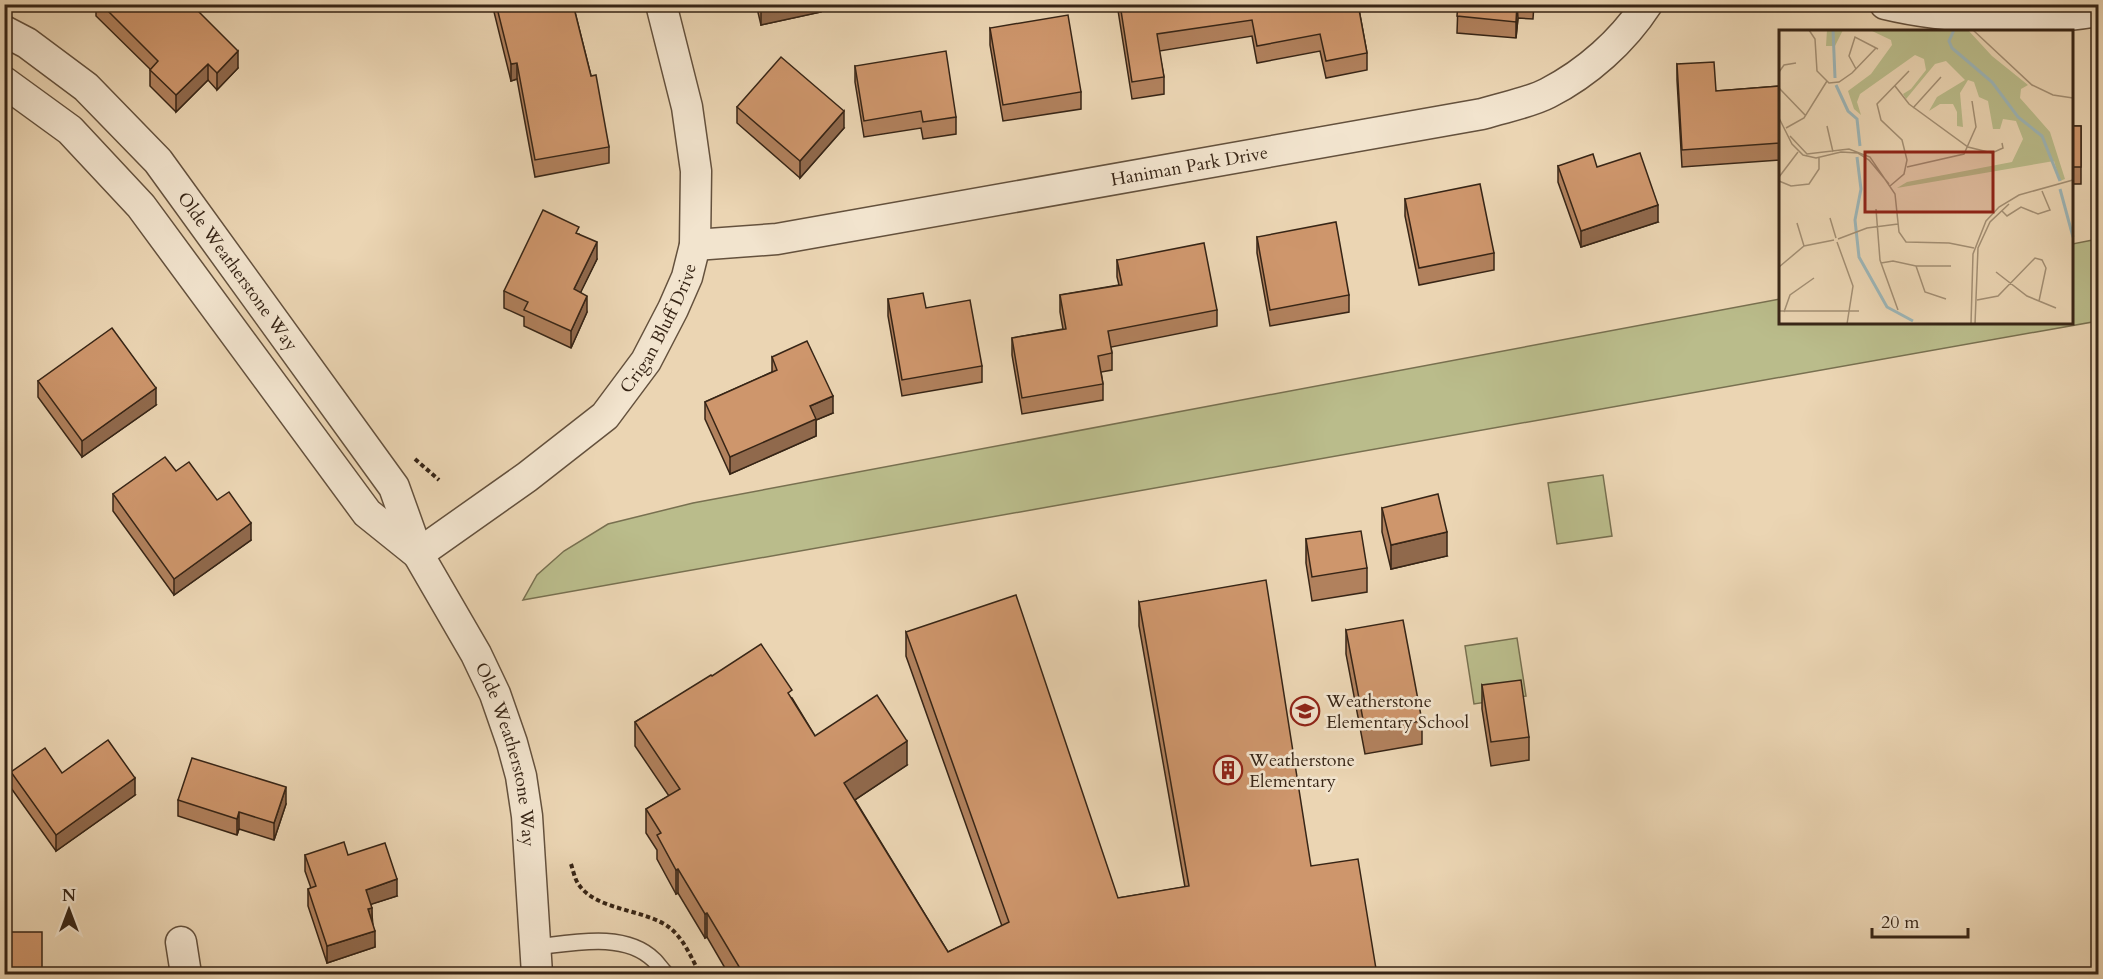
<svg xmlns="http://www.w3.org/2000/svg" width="2103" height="979" font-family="Cardo,serif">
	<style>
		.green { fill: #babc8b; stroke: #787050; stroke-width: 1.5 }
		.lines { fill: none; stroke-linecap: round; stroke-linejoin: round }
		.service-casing { stroke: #64513d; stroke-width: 18 }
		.minor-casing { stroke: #64513d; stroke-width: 33 }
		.path { stroke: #372516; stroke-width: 4; stroke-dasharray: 4.5 3; stroke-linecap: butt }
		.service { stroke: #f2e4ce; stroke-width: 15 }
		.minor { stroke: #f2e4ce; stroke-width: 30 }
		.wall { fill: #b1815d; stroke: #372516; stroke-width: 1.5 }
		.shaded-wall { fill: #90694c; stroke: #372516; stroke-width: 1.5 }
		.building { fill: #ce966c; stroke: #372516; stroke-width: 1.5 }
		.labels { text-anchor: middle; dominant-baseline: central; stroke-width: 5; stroke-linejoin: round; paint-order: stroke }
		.street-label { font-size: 18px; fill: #372516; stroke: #f2e4ce }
		.poi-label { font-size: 18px; fill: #372516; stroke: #f2e4ce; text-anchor: start }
		.inset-river { fill: none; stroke: #9db6b8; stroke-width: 3 }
		.inset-road { fill: none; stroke: #a38f74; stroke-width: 1.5 }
		.view { fill: #8f2418; fill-opacity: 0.15; stroke: #8f2418; stroke-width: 3 }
		.inset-edge { fill: none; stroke: #372516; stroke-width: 3 }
	</style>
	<rect width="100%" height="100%" fill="#ebd5b3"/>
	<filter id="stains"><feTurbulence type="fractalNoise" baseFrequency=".00333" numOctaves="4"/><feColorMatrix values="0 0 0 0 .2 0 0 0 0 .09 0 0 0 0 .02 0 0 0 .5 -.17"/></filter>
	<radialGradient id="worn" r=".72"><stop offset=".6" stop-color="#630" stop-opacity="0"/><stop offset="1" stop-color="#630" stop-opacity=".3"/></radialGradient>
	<g class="green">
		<path d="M2098,239V321L523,600L537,575L564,551L608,524L693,503L1780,299V322H2072V244Z"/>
		<path d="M1603,475L1612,536L1557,544L1548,483Z"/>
		<path d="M1517,638L1526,696L1474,704L1465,646Z"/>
	</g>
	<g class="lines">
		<g class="service-casing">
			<path id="service" d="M536,947C572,943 625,931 654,960C658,964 662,970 666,974"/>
		</g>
		<g class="minor-casing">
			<g id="minor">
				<path d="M1885,4C1947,19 2035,22 2098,11"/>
				<path id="s1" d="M4,31L27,43L86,87L158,161L394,487L418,554L476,654L495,694L512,743L521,776L527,816L537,974"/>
				<path d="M4,82L70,130L141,206L367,513L418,554"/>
				<path id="s2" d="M695,245L777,239L1482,114C1504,107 1529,103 1548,93C1587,73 1623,41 1647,4"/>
				<path id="s3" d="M418,554L527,477L605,416L646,361L673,309L687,277L695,245L696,171L687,107L661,4"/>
				<path d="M181,942L186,974"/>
			</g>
		</g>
		<g class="path">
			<path d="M415,459L439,480"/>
			<path d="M571,864C573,870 575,880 579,885C597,911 646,909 670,928C684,939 692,959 700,974"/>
		</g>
		<use href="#service" class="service"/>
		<use href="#minor" class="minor"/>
	</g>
	<g class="wall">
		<path d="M96,4H191L238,68L217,90L208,80L176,112L150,86V69L96,16Z"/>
		<path d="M494,4H573L609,147V163L535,177L517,79L511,81L494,12Z"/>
		<path d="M756,4H821V12L761,25Z"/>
		<path d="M1117,4H1358L1367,53V70L1326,78L1320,51L1257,63L1252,36L1159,51L1164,77V94L1132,99Z"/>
		<path d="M1458,4H1534L1533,19L1518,18L1516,38L1457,33Z"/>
		<path d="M990,28L1081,92V109L1003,121L990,45Z"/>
		<path d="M1677,64L1716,91L1780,86V160L1682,167L1677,80Z"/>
		<path d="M855,66L956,117V134L923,139L921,128L864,137L855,82Z"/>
		<path d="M2072,103L2073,126H2081V184H2072Z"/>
		<path d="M737,107L844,128L800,178L737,123Z"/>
		<path d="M1558,166L1658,222L1581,247L1558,182Z"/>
		<path d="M1405,199L1494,253V270L1419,285L1405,216Z"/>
		<path d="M579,234L597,259L580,293L587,312L571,348L524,326V317L504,308V291Z"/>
		<path d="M1257,237L1349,295V312L1270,326L1257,253Z"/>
		<path d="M1117,260L1217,310V326L1111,347L1112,353V370L1101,372L1103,384V400L1022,414L1012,355V338L1063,329L1060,312V295L1119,285L1117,277Z"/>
		<path d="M888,299L926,308L982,366V382L902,396L888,316Z"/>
		<path d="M772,357L833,413L816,420V436L730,474L705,419V402L772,372Z"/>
		<path d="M38,381L156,405L82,457L38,397Z"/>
		<path d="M113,494L217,500L251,540L174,595L113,511Z"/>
		<path d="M1382,508L1447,556L1391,569L1382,532Z"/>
		<path d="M1306,539L1367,568V592L1312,601L1306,563Z"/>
		<path d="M1139,602L1311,866L1377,975H729L707,937L705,938L678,893L676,894L657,859V850L646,833V809L669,796L635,746V722L712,676L792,698L815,736L907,765L855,800L948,952L1002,926L906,656V632L1118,898L1185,887L1139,626Z"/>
		<path d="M1346,630L1422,721V744L1365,754L1346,654Z"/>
		<path d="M1482,685L1529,737V760L1491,766L1482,709Z"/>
		<path d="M11,772L135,795L56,851L11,788Z"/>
		<path d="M178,800L286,804L274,840L239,829L237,835L178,816Z"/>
		<path d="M305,855H348L397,896L371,904L375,947L327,963L308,906V889L311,888L305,871Z"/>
	</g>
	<g class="shaded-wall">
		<path d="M780,4H821V12L761,25V9Z"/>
		<path d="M1517,4L1518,18L1516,38V22Z"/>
		<path d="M238,51V68L217,90V73Z"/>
		<path d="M517,63V79L511,81V64Z"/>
		<path d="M208,64V80L176,112V95Z"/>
		<path d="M844,111V128L800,178V161Z"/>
		<path d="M1658,205V222L1581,247V231Z"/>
		<path d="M597,242V259L574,306V289Z"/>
		<path d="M587,296V312L571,348V331Z"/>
		<path d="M156,388V405L82,457V441Z"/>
		<path d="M833,396V413L816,420V436L730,474V457L810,406Z"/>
		<path d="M251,523V540L174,595V579Z"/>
		<path d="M1447,532V556L1391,569V545Z"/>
		<path d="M907,741V765L844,807V783Z"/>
		<path d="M135,778V795L56,851V835Z"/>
		<path d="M286,787V804L274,840V823Z"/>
		<path d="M239,812V829L237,835V819Z"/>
		<path d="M678,869V893L676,894V870Z"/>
		<path d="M397,879V896L366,906V890Z"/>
		<path d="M372,908V924L368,909Z"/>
		<path d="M707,913V937L705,938V914Z"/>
		<path d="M375,931V947L327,963V946Z"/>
	</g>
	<g class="building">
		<path d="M101,4H191L238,51L217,73L208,64L176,95L150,70L158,61Z"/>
		<path d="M496,4H573L591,76L596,75L609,147L535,160L517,63L511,64Z"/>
		<path d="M760,4H780L761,9Z"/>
		<path d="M1120,4H1358L1367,53L1326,61L1320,34L1257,46L1252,20L1157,34L1164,77L1132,82Z"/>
		<path d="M1458,4H1517L1516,22L1457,16Z"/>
		<path d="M1068,15L1081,92L1003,105L990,28Z"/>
		<path d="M946,51L956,117L923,122L921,111L864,121L855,66Z"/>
		<path d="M781,57L844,111L800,161L737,107Z"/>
		<path d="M1714,62L1716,91L1780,86V143L1682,150L1677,64Z"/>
		<path d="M2072,103L2073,126H2081V167H2072Z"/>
		<path d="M1640,153L1658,205L1581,231L1558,166L1593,154L1597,167Z"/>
		<path d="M1480,184L1494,253L1419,268L1405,199Z"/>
		<path d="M543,210L579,227L576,233L597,242L574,289L587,296L571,331L524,310L528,302L504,291Z"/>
		<path d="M1336,222L1349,295L1270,310L1257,237Z"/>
		<path d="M1204,243L1217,310L1108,331L1112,353L1098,356L1103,384L1022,398L1012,338L1066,329L1060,295L1122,285L1117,260Z"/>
		<path d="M923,293L926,308L970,300L982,366L902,380L888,299Z"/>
		<path d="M112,328L156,388L82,441L38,381Z"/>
		<path d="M807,341L833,396L810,406L816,419L730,457L705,402L777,370L772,357Z"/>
		<path d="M165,457L176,471L189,462L217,500L229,492L251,523L174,579L113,494Z"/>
		<path d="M1438,494L1447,532L1391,545L1382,508Z"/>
		<path d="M1361,531L1367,568L1312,577L1306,539Z"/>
		<path d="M1266,580L1311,866L1358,859L1377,975H744L707,913L705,914L678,869L676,870L657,835L661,833L646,809L680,789L635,722L711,675L712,676L761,644L792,690L788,693L815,736L877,695L907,741L844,783L948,952L1009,922L906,632L1016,595L1118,898L1189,886L1139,602Z"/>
		<path d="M1403,620L1422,721L1365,730L1346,630Z"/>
		<path d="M1521,680L1529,737L1491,742L1482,685Z"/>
		<path d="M108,740L135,778L56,835L11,772L45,748L62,773Z"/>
		<path d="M192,758L286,787L274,823L239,812L237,819L178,800Z"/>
		<path d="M344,842L348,855L385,843L397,879L366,890L372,908L368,909L375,931L327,946L308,889L316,886L305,855Z"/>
		<rect x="4" y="932" width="38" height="43"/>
	</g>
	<defs>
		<g id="school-ring" transform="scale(1.5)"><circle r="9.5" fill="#f2e4ce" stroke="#8f2418" stroke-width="1.5"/><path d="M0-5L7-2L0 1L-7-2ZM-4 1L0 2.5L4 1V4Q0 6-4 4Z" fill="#8f2418"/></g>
		<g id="building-ring" transform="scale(1.5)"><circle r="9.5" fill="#f2e4ce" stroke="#8f2418" stroke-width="1.5"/><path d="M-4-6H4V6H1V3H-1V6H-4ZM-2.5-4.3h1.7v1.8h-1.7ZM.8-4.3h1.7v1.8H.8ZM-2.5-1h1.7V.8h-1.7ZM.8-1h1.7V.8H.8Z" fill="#8f2418"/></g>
	</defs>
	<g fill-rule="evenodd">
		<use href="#school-ring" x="1305" y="711"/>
		<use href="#building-ring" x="1228" y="770"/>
	</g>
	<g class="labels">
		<g class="street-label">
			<text stroke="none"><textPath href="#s2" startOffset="501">Haniman Park Drive</textPath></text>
			<text stroke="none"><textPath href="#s1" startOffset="339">Olde Weatherstone Way</textPath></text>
			<text stroke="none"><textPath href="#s3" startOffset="336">Crigan Bluff Drive</textPath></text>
			<text stroke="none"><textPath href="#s1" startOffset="898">Olde Weatherstone Way</textPath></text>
		</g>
		<g class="poi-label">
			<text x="1326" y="701">Weatherstone<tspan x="1326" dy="21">Elementary School</tspan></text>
			<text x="1249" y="760">Weatherstone<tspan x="1249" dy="21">Elementary</tspan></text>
		</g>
	</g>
	<g transform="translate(1779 30)">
		<rect width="294" height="294" fill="#ebd5b3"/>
		<path d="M48,0H64L56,16H47ZM91,0H189L213,26L249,55L242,59L241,68L271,102L286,149L281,151L275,131L118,158L128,152L233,132L244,109L237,91L224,89L221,99H214L209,71L200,67L195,52L189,50L181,63L184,97L178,96V82L174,74H161L150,81L158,67L186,50L167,31L156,34L127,69L124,64L132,59L147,40L145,29L136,25L81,64L78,72L82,85L75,79L69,61L92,44L113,15L112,10Z" fill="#babc8b"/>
		<path class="inset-river" d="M54,0L56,48M175,0L170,11L173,18L213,52L239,87L263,106L281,151M57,55L69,81L78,89L81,116M78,127L82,159L76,190L80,227L108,277L134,291M281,159L294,207"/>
		<path class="inset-road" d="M30,0L36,9L38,41L50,53L60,52L73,43L97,18M194,0L253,55L274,65L294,68M77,39L70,26L76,7L99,19M0,42L5,35L17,33M116,56L130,74L189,117L213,123L224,118L223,113M0,58L27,86M134,78L162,47M0,88L13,114L24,125L37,128L62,122L79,123L90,130L110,154M48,96L54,122M7,98L25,88L48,51M11,106L28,124L70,119L91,127L116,164L120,202L127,212L170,213L195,218M128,137L185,124L197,97L193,71M0,147L19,122M0,151L12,156L30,154L40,139V128M111,156L125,144L128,130L123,110L102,90L98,74L130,41M97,179L101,230L119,280M223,181L228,186L242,177L259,184L271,180L263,161M51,188L57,208M18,193L25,216M59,209L88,198L119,194M58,212L74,256L68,294M102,233L114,231L137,236H172M137,236L146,262L167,269M0,237L25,216L55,210M217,242L248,266L277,278M198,270L219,266L256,228L263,230L267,238L260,271M0,281H80M5,282L11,265L35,248M192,294L194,224L207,191L220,177L240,165L294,150M196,294L199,218L211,192L230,174"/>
		<path class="view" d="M86,122H214V182H86Z"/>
		<rect width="294" height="294" class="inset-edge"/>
	</g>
	<rect width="2103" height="979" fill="none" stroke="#ebd5b3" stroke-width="24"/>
	<rect x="6" y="6" width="2091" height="967" fill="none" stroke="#372516" stroke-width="3"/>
	<rect x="12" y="12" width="2079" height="955" fill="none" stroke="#372516" stroke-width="1.5"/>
	<g transform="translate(69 910)" stroke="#f2e4ce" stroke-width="4.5" paint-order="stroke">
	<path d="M0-4.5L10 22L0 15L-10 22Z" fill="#372516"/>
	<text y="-9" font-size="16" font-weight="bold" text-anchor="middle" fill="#372516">N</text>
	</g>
	<path d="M1872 928v9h96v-9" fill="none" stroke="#372516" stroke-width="3"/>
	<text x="1881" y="928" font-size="18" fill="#372516" stroke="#f2e4ce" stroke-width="4.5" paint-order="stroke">20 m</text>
	<rect width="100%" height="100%" filter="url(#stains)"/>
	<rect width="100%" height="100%" fill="url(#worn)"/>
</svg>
